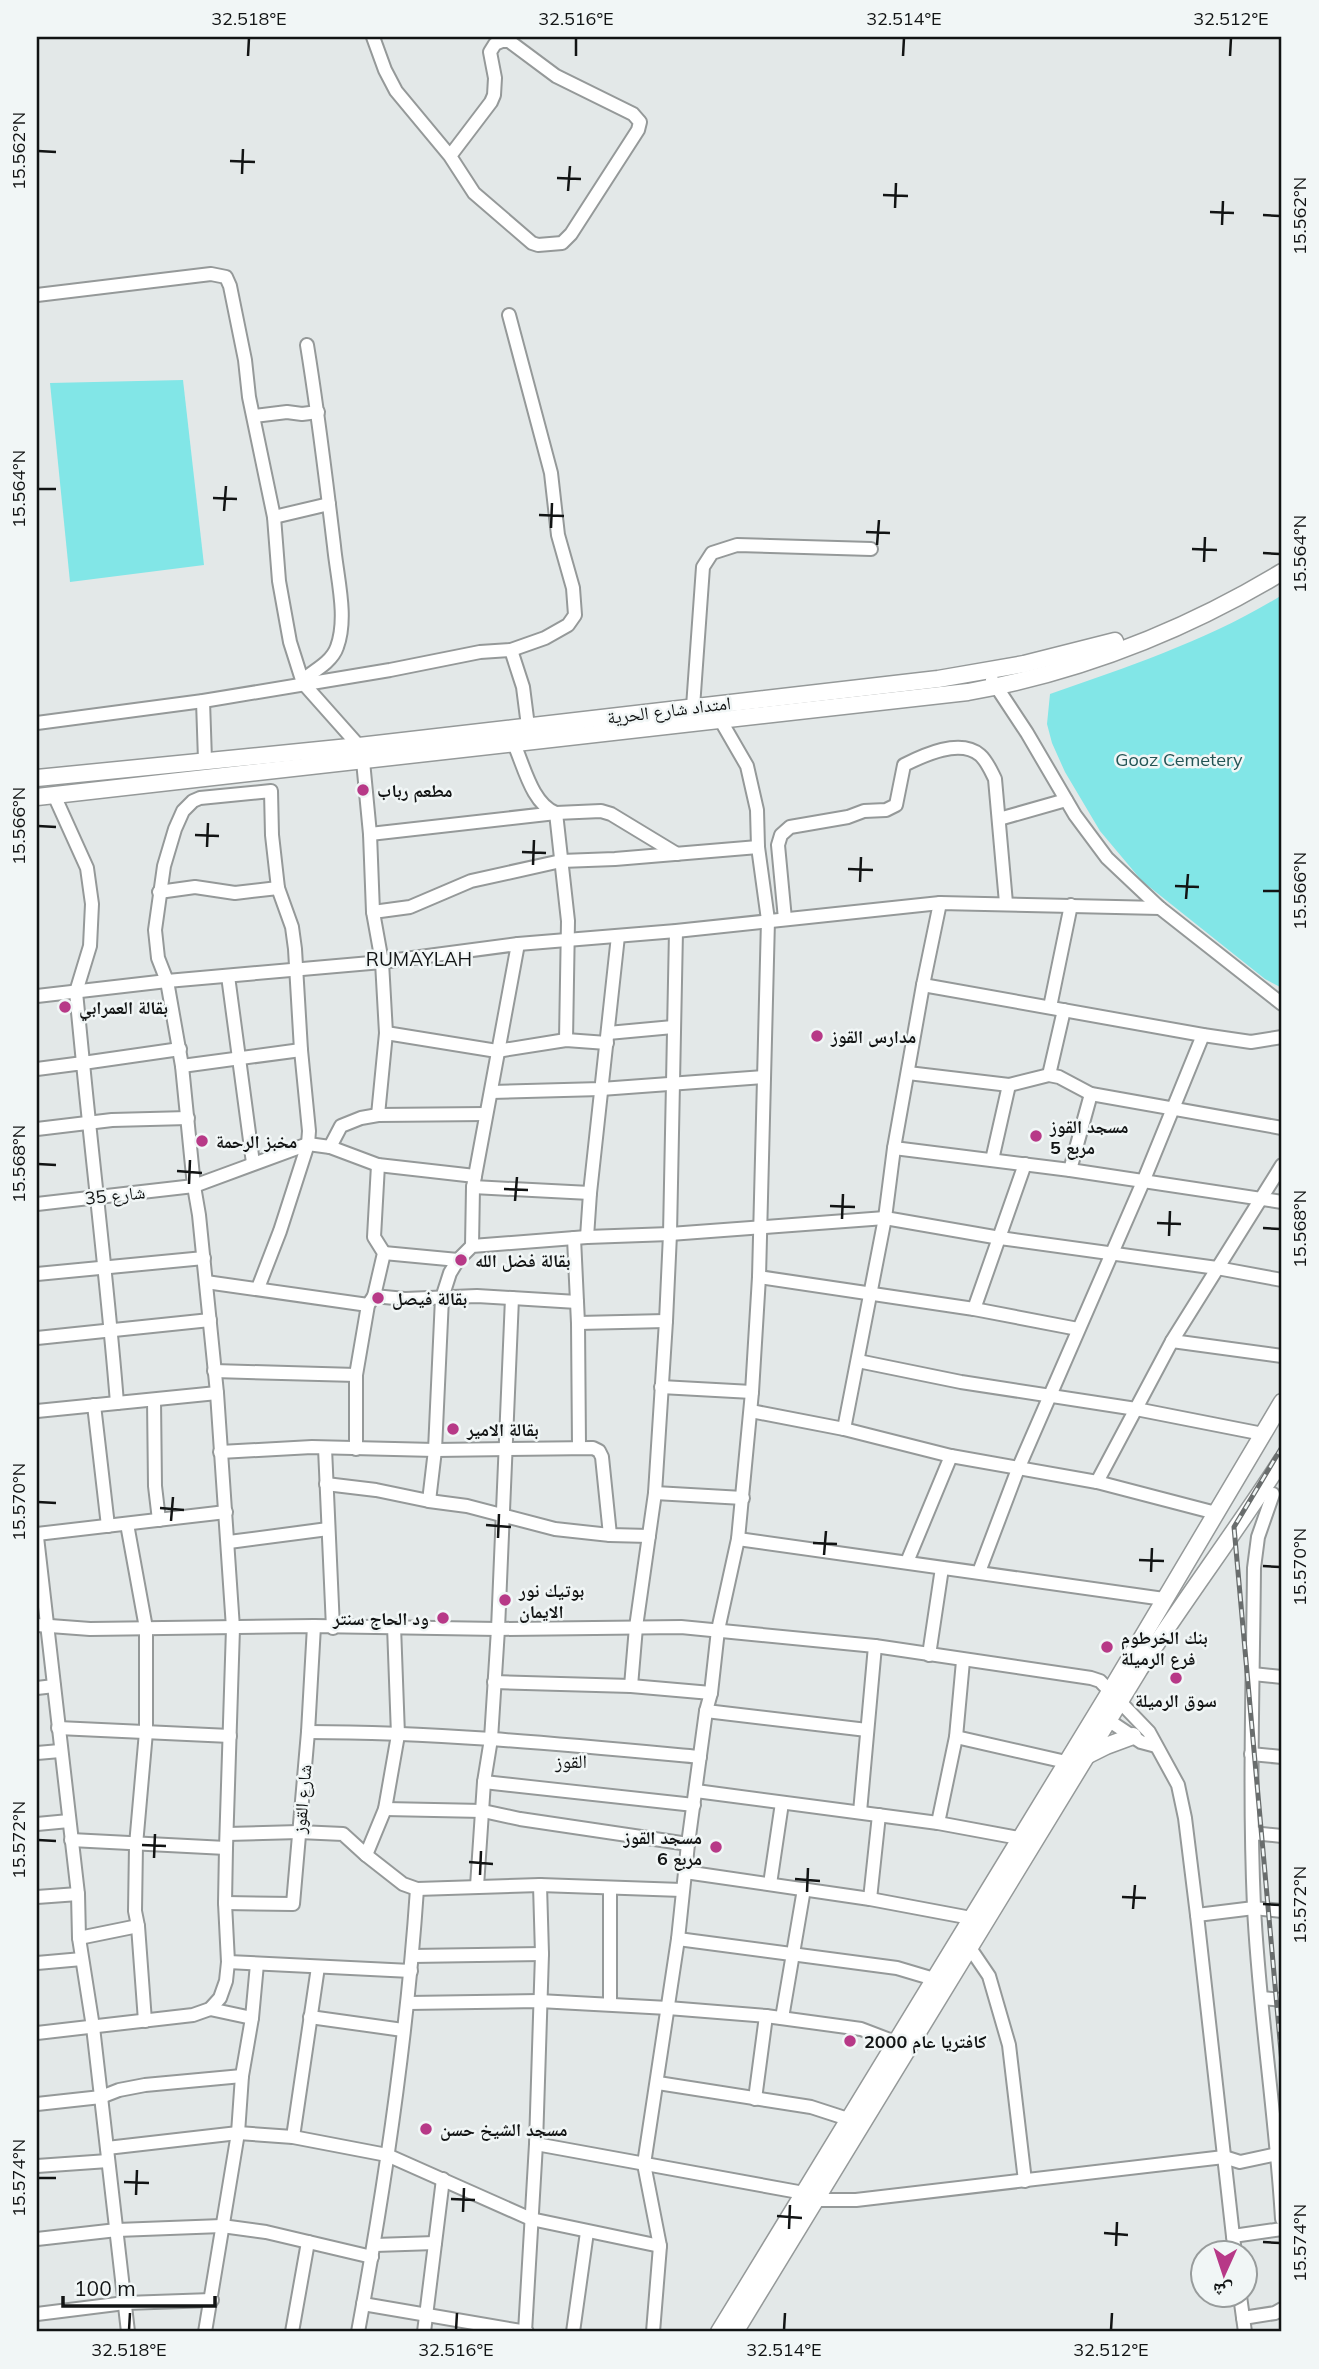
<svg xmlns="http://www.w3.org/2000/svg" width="1319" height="2369" font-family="Mulish,'Noto Naskh Arabic',sans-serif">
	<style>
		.green { fill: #82e6e7 }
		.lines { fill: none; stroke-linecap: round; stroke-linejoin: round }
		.minor-casing { stroke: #959999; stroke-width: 16 }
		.major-casing { stroke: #959999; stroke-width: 19 }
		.minor { stroke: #fff; stroke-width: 12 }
		.major { stroke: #fff; stroke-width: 16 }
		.rail-casing { stroke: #696d6d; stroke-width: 5 }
		.rail { stroke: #f1f6f6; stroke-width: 2.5; stroke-dasharray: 8; stroke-linecap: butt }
		.ticks { fill: none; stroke: #121414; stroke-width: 2.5 }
		.poi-dot { fill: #b73987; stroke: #f1f6f6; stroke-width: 2.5 }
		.labels { text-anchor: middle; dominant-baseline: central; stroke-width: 5; stroke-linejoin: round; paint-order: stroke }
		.street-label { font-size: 18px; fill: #121414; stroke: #f1f6f6 }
		.park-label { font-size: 18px; fill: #235454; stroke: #f1f6f6 }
		.poi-label { font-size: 18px; font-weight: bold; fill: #121414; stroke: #f1f6f6; text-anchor: start }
		.neighbourhood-label { font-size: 19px; fill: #121414; stroke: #f1f6f6 }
		.neatline { fill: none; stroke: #121414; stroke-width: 2.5 }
		.ticks-label { font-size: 18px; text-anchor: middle; fill: #121414 }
	</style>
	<rect width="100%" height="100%" fill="#e3e8e8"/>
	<g class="green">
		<path d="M183,380L204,565L70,582L50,383Z"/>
		<path d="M1282,595V988L1265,979L1142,881L1100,831L1065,772L1052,743L1047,724L1050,694C1130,666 1209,640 1282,595Z"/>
	</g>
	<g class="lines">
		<g class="minor-casing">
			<g id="minor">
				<path d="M373,37L385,70L396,91L450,156L474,193L532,243L538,245L562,243L571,234L638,130L640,122L633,114L556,76L509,41H502L495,44L490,52L495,78L494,95L491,102L450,156"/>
				<path d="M37,295L211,274L226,277L230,286L245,360L249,397L274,517L279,581L290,642L303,683L359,746"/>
				<path d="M254,416L287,412L302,414L318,412"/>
				<path d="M274,517L329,504"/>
				<path d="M511,650L523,687L528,726"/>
				<path d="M302,680C314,671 332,662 337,647C348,617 337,578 334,546C326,479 318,412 307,345"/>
				<path d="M992,680L1027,733L1075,815L1107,858L1160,908L1282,1004"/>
				<path d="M203,701L205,760"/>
				<path d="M693,707L703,567L712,553L737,545L871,549"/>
				<path d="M37,723L203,701L390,670L480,652L511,650L545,638L568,625L575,615L573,588L558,535L551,473L509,315"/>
				<path d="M514,744C524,766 532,804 556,813L568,921L566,1040"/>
				<path d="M363,761L370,834L373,912L382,962L386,1033L378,1115"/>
				<path d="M54,795L87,868L92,904L90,946L76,992L83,1063L180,1049"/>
				<path d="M999,819L1066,800"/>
				<path d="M370,834L556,813L601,811L611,814L677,854"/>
				<path d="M159,892L195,887L235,893L278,888"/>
				<path d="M373,912L410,907L471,881L561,861L615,859L758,847"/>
				<path d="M785,919L778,845L781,835L790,827L848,817L864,811L886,810L896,805L904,765C924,755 960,738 980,755C987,761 991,771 995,779L1006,903"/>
				<path d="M228,976L253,1163"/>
				<path d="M923,985L1203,1035L1251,1042L1282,1037"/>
				<path d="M37,996L167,981L382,962L518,944L676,931L940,903L1160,908"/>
				<path d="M1050,1007L1071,905"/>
				<path d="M386,1033L497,1051L566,1040L607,1043"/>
				<path d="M608,1033L673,1027"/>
				<path d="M182,1066L301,1050"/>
				<path d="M37,1069L83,1063C94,1176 108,1289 117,1403"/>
				<path d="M908,1073L1009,1085L1049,1075L1059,1077L1091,1094L1282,1128"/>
				<path d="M1049,1075L1064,1010"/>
				<path d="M491,1092L601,1089L764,1077"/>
				<path d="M37,1129L112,1120L188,1118"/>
				<path d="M330,1147L341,1126L361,1118L378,1115L486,1114"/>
				<path d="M894,1148L1070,1170L1282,1202"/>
				<path d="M992,1160L1009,1085"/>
				<path d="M1070,1170L1091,1094"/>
				<path d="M473,1187L590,1193"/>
				<path d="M37,1204L194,1186L308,1144L330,1147L378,1165L475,1176"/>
				<path d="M587,1237L590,1193L618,936"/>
				<path d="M574,1238L578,1323L579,1446"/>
				<path d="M472,1246L473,1187L518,944"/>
				<path d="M384,1253L458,1260"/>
				<path d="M37,1274L204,1258"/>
				<path d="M759,1277L974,1309L1078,1329"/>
				<path d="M206,1282L368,1305"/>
				<path d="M374,1296L405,1299L477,1296L577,1302"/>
				<path d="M974,1309L1025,1164"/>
				<path d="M578,1323L666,1321"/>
				<path d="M37,1338L210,1320"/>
				<path d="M1172,1341L1282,1356"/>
				<path d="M858,1361L961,1382L1136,1409L1263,1434"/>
				<path d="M214,1371L356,1375"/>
				<path d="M661,1387L752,1392"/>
				<path d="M154,1400L155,1486L159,1520"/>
				<path d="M94,1405L108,1526"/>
				<path d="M37,1411L217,1393"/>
				<path d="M751,1411L844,1429L951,1456L1097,1482L1216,1513"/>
				<path d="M844,1429L885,1218L894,1148L923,985L940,903"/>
				<path d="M325,1448L333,1628"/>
				<path d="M356,1449V1375L368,1305L374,1296L384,1253L374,1237L378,1165"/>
				<path d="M220,1452L312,1447L435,1450L593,1448L599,1451L602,1457L610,1535"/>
				<path d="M1097,1482L1172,1341L1282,1165"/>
				<path d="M326,1484L376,1490L429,1501L467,1506L555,1529L610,1535L649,1536"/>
				<path d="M655,1493L743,1498"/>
				<path d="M1273,1494L1258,1537L1254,1568C1253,1681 1249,1794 1254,1907C1259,2011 1276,2115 1282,2219"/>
				<path d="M429,1501L435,1450L442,1298L450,1273L458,1260L472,1246L587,1237L670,1234L885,1218L1000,1238L1217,1268L1282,1280"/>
				<path d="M127,1524L146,1628V1732L136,1845L135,1911L138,1926L145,2021"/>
				<path d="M37,1534L226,1512"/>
				<path d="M37,1537L78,1894L79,1938L93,2027L128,2332"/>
				<path d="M738,1539L1164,1599"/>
				<path d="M229,1542L328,1529"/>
				<path d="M907,1562L951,1456"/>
				<path d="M979,1572L1018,1469L1143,1182L1203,1035"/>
				<path d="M37,1625L90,1629L314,1626L498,1629L681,1627L875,1646L1091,1678L1100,1681L1149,1732L1178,1785L1185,1818L1197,1915L1235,2254"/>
				<path d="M929,1655L942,1568"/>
				<path d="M1253,1674L1282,1677"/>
				<path d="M494,1682L631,1686L711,1693"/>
				<path d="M631,1686L636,1627L655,1493L666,1321L670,1234L676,931"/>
				<path d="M37,1688L54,1686"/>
				<path d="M706,1711L867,1730"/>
				<path d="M1102,1716L1141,1742L1156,1746"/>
				<path d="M58,1728L230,1736"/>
				<path d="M308,1732C439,1732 570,1745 700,1757"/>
				<path d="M956,1737L1066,1762"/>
				<path d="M37,1753L60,1751"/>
				<path d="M1251,1754L1282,1757"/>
				<path d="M484,1782L694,1805"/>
				<path d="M696,1791L938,1823L1019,1838"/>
				<path d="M385,1809L483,1811L520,1819L688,1844"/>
				<path d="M860,1812L875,1646"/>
				<path d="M938,1823L956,1737L963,1661"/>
				<path d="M37,1824L69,1821"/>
				<path d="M1252,1833L1282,1836"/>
				<path d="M227,1834L299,1832L343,1834L366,1855L385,1809L398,1735L394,1626"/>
				<path d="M71,1840L226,1848"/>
				<path d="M366,1855L403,1884L417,1889L540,1885L682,1890"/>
				<path d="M685,1872L870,1899L971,1918"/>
				<path d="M770,1884L782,1803"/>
				<path d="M477,1886L484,1782L491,1739L498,1629L512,1298"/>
				<path d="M37,1897L78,1894"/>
				<path d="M870,1899L879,1815"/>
				<path d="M225,1903L293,1904L308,1732L314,1626"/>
				<path d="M1197,1915L1254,1908L1282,1911"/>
				<path d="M79,1938L138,1926"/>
				<path d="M678,1939L897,1968L934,1979"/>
				<path d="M970,1948L989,1976L1009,2045L1025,2181"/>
				<path d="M412,1956L542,1954"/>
				<path d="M228,1962L411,1971"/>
				<path d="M37,1963L82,1959"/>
				<path d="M1262,1998L1282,2000"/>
				<path d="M408,2003L539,2001L668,2008L766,2016L861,2029L895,2042"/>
				<path d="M610,2004V1888"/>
				<path d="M210,2009L252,2018"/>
				<path d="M310,2017L403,2030"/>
				<path d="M782,2018L804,1889"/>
				<path d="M37,2033L193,2015L210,2009L220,1998L226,1981L228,1962L225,1903L226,1848L233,1628L217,1393L199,1215L194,1186L182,1066L167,981L158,958L155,930L164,866L175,829L183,811L193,801L200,798L271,791L272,835L278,888L292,927L295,949L301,1050L309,1131L308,1144L280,1231L258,1288"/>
				<path d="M658,2083L811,2107L848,2119"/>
				<path d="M755,2099L766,2016"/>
				<path d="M37,2104L101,2097L119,2090L145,2085L242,2076"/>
				<path d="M293,2137L318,1967"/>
				<path d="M536,2144L804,2193"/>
				<path d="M107,2148L238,2133L293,2137L387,2155L531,2219L660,2246"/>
				<path d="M37,2166L108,2161"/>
				<path d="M815,2200H856L1224,2157L1240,2162L1282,2153"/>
				<path d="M1233,2236L1282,2229"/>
				<path d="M37,2239L117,2230L222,2226L266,2232L372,2257"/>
				<path d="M375,2245L435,2243"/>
				<path d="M1240,2296L1245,2332"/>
				<path d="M363,2304L527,2332"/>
				<path d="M37,2314L125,2303L212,2300"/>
				<path d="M1243,2318L1275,2313L1282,2309"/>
				<path d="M205,2332L238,2133L242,2076L252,2018L257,1964"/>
				<path d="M292,2332L308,2242"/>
				<path d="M358,2332C385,2186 407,2038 417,1889"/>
				<path d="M424,2332L443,2179"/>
				<path d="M525,2332L536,2144L542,1954L540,1885"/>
				<path d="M573,2332L587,2232"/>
				<path d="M653,2332L660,2246L644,2164L678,1939L688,1844L706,1711L711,1693L718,1630L738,1539L752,1392L759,1277L768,920L758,847L757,810L747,766L721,721"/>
			</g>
		</g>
		<g class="major-casing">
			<g id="major">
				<path d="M37,778L359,746L938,679L1024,664L1115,641"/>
				<path d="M37,797L968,692C1079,672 1186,630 1282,572"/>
				<path d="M1088,1755L1106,1746L1133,1736"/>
				<path d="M719,2332L1111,1690L1282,1402"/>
				<path d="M735,2332L1139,1670C1185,1599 1236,1531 1282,1460"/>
			</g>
		</g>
		<use href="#minor" class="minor"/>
		<use href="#major" class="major"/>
		<g class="rail-casing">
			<path id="rail" d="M1282,1447L1234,1527L1282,2063"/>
		</g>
		<use href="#rail" class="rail"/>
	</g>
	<path class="ticks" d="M248,56L249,38M576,56V38M903,56L904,38M1230,56L1231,38M38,151L56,152M230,161L255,162M242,174L243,149M557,178L581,179M568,191L570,166M883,195L908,196M895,208L896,183M1210,212L1234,213M1263,215L1280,216M1222,225L1223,201M38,489H56M213,498L237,499M224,511L226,486M539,515L564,516M551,528L552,503M866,532L890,533M877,545L879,520M1192,549L1217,550M1263,553L1280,554M1204,562L1205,537M38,826L56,827M195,835L219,836M207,847L208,823M522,852L546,853M533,865L534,840M848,869L873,870M860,882L861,857M1175,886L1199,887M1263,891H1280M1186,899L1188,874M38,1164L56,1165M177,1171L202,1173M189,1184L190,1160M504,1189L528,1190M515,1201L517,1177M830,1206L855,1207M842,1219L843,1194M1157,1223L1181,1224M1263,1228L1280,1229M1169,1236L1170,1211M38,1502L56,1503M160,1508L184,1510M171,1521L173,1497M486,1525L511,1527M498,1538L499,1514M813,1543L837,1544M824,1555L826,1531M1139,1560L1164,1561M1263,1566L1280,1567M1151,1572L1152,1548M38,1840L56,1841M142,1845L166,1846M154,1858L155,1834M469,1862L493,1864M480,1875L481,1851M795,1879L820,1881M807,1892L808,1868M1122,1897L1146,1898M1263,1904L1280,1905M1133,1909L1135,1885M38,2178H56M124,2182L149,2183M136,2195L137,2170M451,2199L475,2200M463,2212L464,2188M777,2216L802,2218M789,2229L790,2205M1104,2233L1128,2235M1263,2242L1280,2243M1116,2246L1117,2222M129,2330L130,2313M456,2330L457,2313M784,2330L785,2313M1111,2330L1112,2313"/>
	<g class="poi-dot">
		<circle cx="363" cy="790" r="7"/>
		<circle cx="65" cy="1007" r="7"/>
		<circle cx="817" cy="1036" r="7"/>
		<circle cx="1036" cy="1136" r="7"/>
		<circle cx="202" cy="1141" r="7"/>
		<circle cx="461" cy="1260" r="7"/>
		<circle cx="378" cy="1298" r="7"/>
		<circle cx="453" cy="1429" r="7"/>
		<circle cx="505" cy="1600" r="7"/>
		<circle cx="443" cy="1618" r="7"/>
		<circle cx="1107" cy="1647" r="7"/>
		<circle cx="1176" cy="1678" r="7"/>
		<circle cx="716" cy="1847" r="7"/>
		<circle cx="850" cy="2041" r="7"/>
		<circle cx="426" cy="2129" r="7"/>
	</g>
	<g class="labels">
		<g class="street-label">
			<text transform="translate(669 710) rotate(-7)">امتداد شارع الحرية</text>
			<text transform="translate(115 1195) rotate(-6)">شارع 35</text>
			<text transform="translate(302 1799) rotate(-85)">شارع القوز</text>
		</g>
		<g class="park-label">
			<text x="1179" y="759">Gooz Cemetery</text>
		</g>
		<g class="poi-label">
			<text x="377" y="790">مطعم رباب</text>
			<text x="79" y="1007">بقالة العمرابي</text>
			<text x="831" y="1036">مدارس القوز</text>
			<text x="1050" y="1126">مسجد القوز<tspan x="1050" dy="21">مربع 5</tspan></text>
			<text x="216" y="1141">مخبز الرحمة</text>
			<text x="475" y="1260">بقالة فضل الله</text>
			<text x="392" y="1298">بقالة فيصل</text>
			<text x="467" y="1429">بقالة الامير</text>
			<text x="519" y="1590">بوتيك نور<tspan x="519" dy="21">الايمان</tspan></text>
			<text x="429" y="1618" text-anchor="end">ود الحاج سنتر</text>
			<text x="1121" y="1637">بنك الخرطوم<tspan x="1121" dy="21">فرع الرميلة</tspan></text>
			<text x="1176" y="1700" text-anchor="middle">سوق الرميلة</text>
			<text x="702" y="1837" text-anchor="end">مسجد القوز<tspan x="702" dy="21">مربع 6</tspan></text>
			<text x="864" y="2041">كافتريا عام 2000</text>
			<text x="440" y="2129">مسجد الشيخ حسن</text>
		</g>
		<g class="neighbourhood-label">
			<text x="419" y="959">RUMAYLAH</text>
			<text x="571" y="1761">القوز</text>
		</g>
	</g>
	<rect width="1319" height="2369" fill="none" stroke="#f1f6f6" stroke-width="77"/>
	<g transform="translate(1224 2274) rotate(183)"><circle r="33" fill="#f1f6f6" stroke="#989c9c" stroke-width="2"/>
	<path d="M0-5L12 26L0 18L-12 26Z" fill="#b73987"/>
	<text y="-10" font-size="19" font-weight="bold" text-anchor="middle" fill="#121414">ش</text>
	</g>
	<path d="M63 2296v10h152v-10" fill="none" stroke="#121414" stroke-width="3.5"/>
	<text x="74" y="2296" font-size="21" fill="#121414" stroke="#f1f6f6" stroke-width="5" paint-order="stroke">100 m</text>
	<rect x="38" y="38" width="1242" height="2292" class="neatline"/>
	<g class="ticks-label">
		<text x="249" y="25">32.518°E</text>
		<text x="576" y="25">32.516°E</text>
		<text x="904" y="25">32.514°E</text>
		<text x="1231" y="25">32.512°E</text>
		<text transform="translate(19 151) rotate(-90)" y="6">15.562°N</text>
		<text transform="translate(1300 216) rotate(-90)" y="6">15.562°N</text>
		<text transform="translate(19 489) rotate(-90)" y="6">15.564°N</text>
		<text transform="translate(1300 554) rotate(-90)" y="6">15.564°N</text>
		<text transform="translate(19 826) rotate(-90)" y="6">15.566°N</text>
		<text transform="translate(1300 891) rotate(-90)" y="6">15.566°N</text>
		<text transform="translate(19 1164) rotate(-90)" y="6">15.568°N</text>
		<text transform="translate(1300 1229) rotate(-90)" y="6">15.568°N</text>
		<text transform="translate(19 1502) rotate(-90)" y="6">15.570°N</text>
		<text transform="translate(1300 1567) rotate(-90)" y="6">15.570°N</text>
		<text transform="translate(19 1840) rotate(-90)" y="6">15.572°N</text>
		<text transform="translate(1300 1905) rotate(-90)" y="6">15.572°N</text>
		<text transform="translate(19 2178) rotate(-90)" y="6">15.574°N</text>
		<text transform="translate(1300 2243) rotate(-90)" y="6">15.574°N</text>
		<text x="129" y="2356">32.518°E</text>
		<text x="456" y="2356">32.516°E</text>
		<text x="784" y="2356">32.514°E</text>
		<text x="1111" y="2356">32.512°E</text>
	</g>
</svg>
